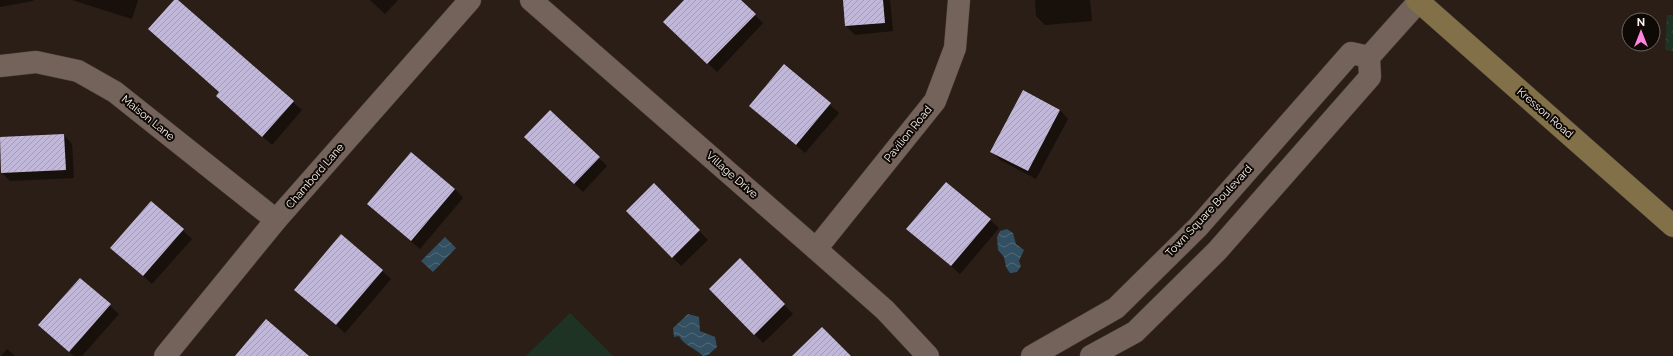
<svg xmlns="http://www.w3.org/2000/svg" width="1673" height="356" font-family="Raleway,sans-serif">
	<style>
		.green { fill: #1f3325 }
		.forest { fill: url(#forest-crowns) }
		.water { fill: url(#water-waves) }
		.shadow { fill: #0007 }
		.building { fill: url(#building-hatch) }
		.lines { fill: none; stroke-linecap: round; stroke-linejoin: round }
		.street-casing { stroke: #463c36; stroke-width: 23 }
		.secondary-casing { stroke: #463c36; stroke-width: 23 }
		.street { stroke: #74635a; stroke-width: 22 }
		.secondary { stroke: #827148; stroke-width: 22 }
		.labels { text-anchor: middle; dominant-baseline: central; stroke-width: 4; stroke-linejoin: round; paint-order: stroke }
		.street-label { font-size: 11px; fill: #fcf3ed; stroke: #0f0906 }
	</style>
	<defs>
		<pattern id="forest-crowns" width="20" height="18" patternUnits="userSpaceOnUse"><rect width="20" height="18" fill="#1f3325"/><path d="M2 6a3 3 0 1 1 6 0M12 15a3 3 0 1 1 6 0" fill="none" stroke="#35473a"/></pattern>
		<pattern id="water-waves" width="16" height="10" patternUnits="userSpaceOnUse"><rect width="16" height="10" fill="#325062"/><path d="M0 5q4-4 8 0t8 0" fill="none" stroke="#516a79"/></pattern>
		<pattern id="building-hatch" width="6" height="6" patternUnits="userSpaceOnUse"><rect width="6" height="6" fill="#c1b7d8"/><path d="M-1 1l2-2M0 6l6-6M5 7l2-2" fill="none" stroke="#a49cb4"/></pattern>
	</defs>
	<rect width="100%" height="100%" fill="#2b1e16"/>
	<path class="green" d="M570,313L613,356H526Z"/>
	<path class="forest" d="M1667,15H1673V51L1665,50Z"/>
	<g class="water">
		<path d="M1007,229L1013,233L1016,244L1024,250L1019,261L1021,266L1017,272L1010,273L1006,267L1004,257L998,250L997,237L1000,231Z"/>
		<path d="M445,237L456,248L433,272L421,261Z"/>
		<path d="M688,314L699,317L700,331L715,337L717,347L708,355L703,356C694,347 684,346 679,336L674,337L673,328Z"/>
	</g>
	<g class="shadow">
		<path d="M0,0H33V1L0,7Z"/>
		<path d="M72,0H138L132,19Z"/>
		<path d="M175,0L302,110L272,145L226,104Z"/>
		<path d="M370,0H398L385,14Z"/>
		<path d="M685,0H739L763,23L717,72L673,30Z"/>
		<path d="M844,0H890L893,31L855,35L846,26Z"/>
		<path d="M1035,0H1090L1092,21L1045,25L1036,16Z"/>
		<path d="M784,65L839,113L805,153L759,114Z"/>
		<path d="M1060,110L1068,119L1036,179L1000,160L991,151Z"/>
		<path d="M64,135L72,144L74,178L10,181L2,173Z"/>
		<path d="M534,145L599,158L607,166L583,192Z"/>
		<path d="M654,185L708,240L681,266L627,211Z"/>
		<path d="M455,189L463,198L420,249L368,204Z"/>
		<path d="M151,202L192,239L152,284L112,248Z"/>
		<path d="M990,220L999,228L960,274L908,229Z"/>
		<path d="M740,260L793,314L763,343L710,289Z"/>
		<path d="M382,271L391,279L345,333L295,290Z"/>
		<path d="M80,279L119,314L82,356H74L48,334Z"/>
		<path d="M7,349L15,356H1Z"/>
	</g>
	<g class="building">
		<path d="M174,0H178L294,101L262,137L216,96L219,92L148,29Z"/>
		<path d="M684,0H741L756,14L707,64L663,22Z"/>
		<path d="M843,0H883L885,23L845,26Z"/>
		<path d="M784,64L831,103L796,145L749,106Z"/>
		<path d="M1023,90L1060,110L1028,171L990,152Z"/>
		<path d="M550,110L600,157L574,184L524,137Z"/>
		<path d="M64,134L66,170L1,173L0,137Z"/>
		<path d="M411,152L455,189L411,241L367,204Z"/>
		<path d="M946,182L991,219L951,266L906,229Z"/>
		<path d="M654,183L700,230L672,258L626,211Z"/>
		<path d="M151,201L184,229L143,276L110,248Z"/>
		<path d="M341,234L383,270L336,325L294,290Z"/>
		<path d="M740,258L785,304L754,335L709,289Z"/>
		<path d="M80,278L111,304L69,352L38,325Z"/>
		<path d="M266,319L309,356H235Z"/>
		<path d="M822,327L851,356H792Z"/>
	</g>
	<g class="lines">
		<g class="street-casing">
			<g id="street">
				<path d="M531,0L816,249L885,310L928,356"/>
				<path d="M0,66L36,62L78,71L115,92L276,220"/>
				<path d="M816,249L935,101L955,48L959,0"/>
				<path d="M165,356L276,220L470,0"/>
				<path d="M1032,356L1116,308L1198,227L1351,53L1369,57"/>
				<path d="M1091,356L1135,332L1217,251L1370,77L1369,57L1420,0"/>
			</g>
		</g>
		<g class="secondary-casing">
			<path id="secondary" d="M1417,0L1673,226"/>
		</g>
		<use href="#street" class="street"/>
		<use href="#secondary" class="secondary"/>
	</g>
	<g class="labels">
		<g class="street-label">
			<text transform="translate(1545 113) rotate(41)">Kresson Road</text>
			<text transform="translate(148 118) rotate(39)">Maison Lane</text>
			<text transform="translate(908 134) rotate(-51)">Pavilion Road</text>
			<text transform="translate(732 175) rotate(41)">Village Drive</text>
			<text transform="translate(315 176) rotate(-49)">Chambord Lane</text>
			<text transform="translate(1209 211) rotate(-47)">Town Square Boulevard</text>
		</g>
	</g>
	<g transform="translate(1641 32)"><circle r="19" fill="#0f0906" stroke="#6e6762"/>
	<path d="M0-3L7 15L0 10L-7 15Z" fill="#ff85df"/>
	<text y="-6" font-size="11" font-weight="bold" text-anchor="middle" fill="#fcf3ed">N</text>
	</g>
</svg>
